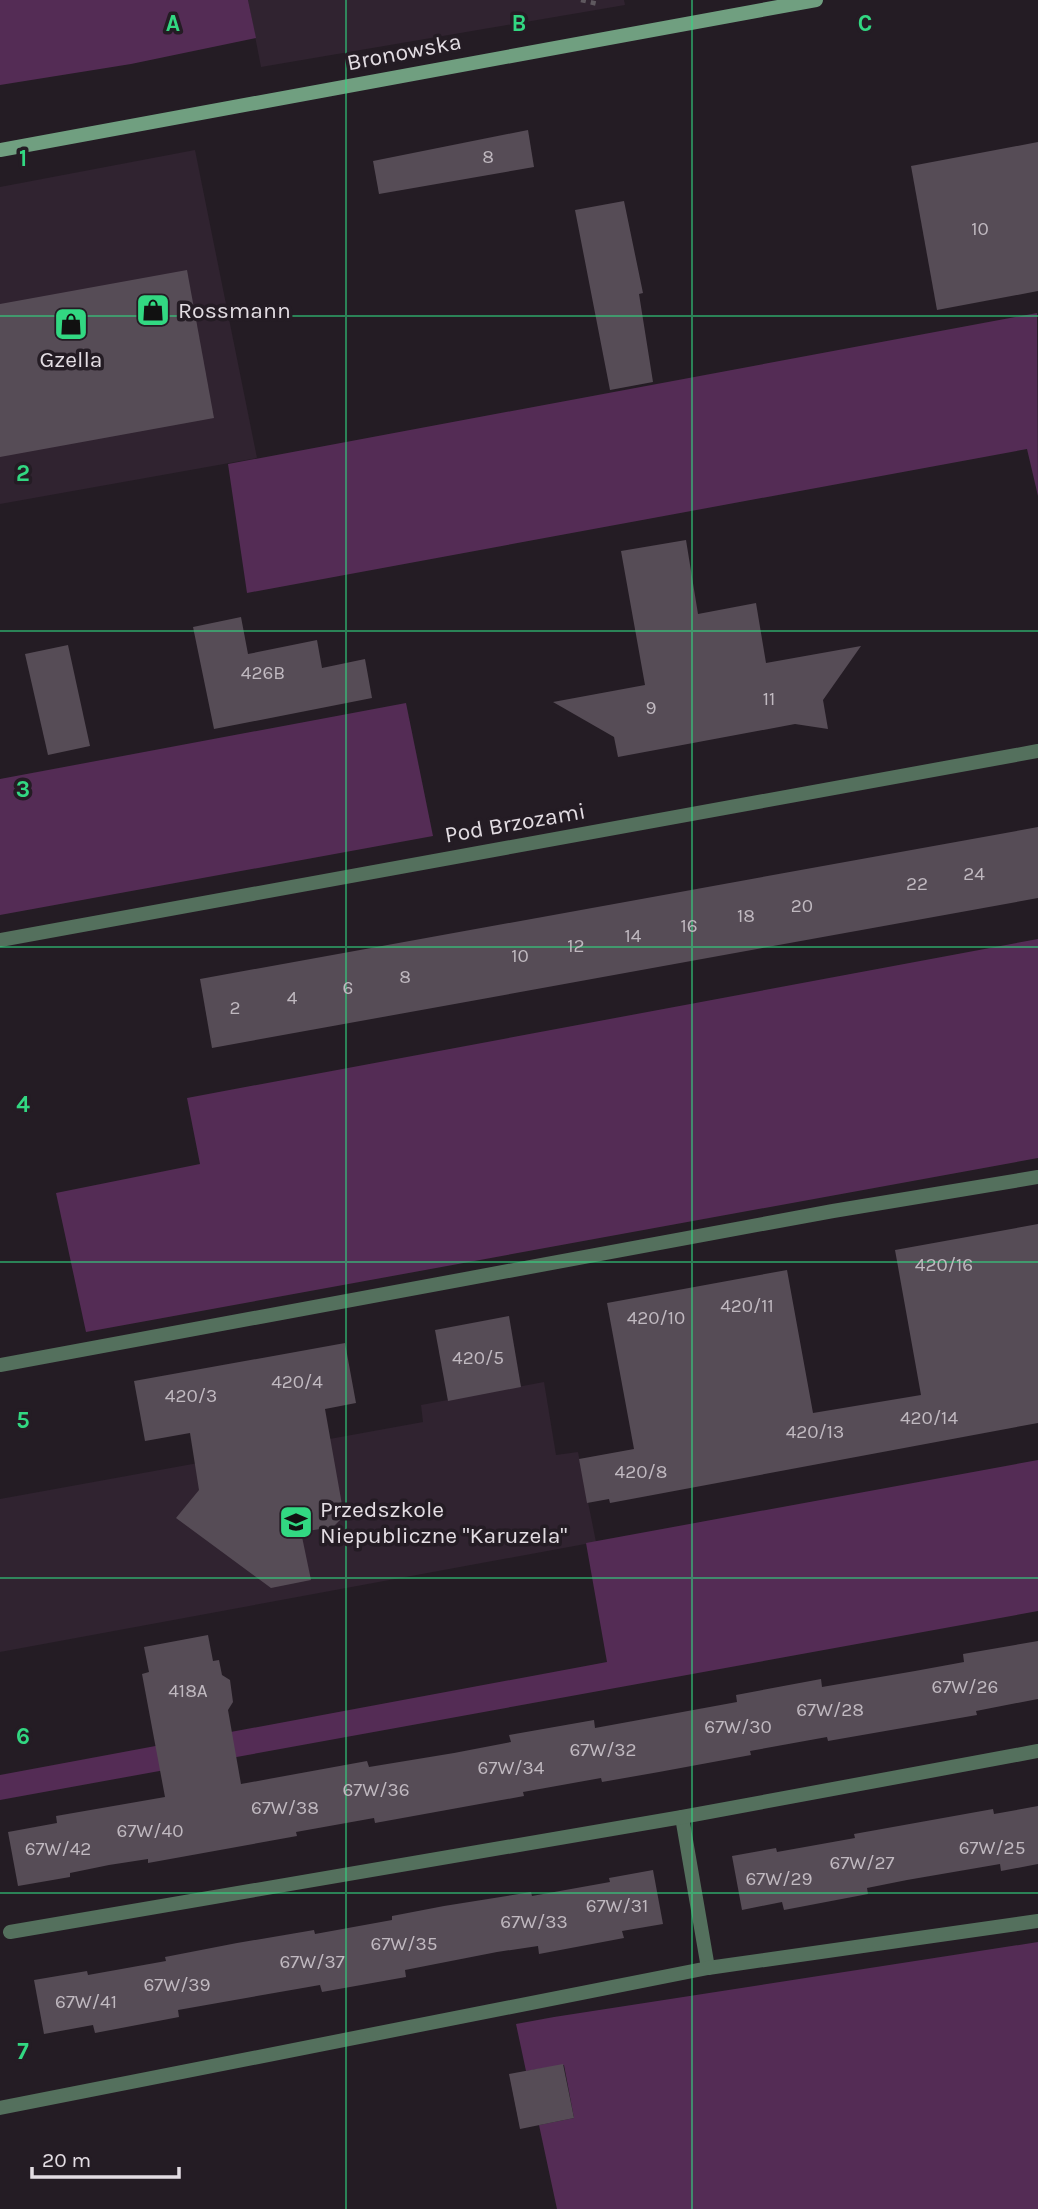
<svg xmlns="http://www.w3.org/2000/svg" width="1038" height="2209" font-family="Karla,sans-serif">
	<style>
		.built { fill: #302330 }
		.green { fill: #542c55 }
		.building { fill: #564c56 }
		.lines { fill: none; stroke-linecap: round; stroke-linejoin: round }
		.path { stroke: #5f585f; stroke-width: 4.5; stroke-dasharray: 5 5; stroke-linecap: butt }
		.lane { stroke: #54705d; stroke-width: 14 }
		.street { stroke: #54705d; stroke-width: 14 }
		.secondary { stroke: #709f80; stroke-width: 14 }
		.grid { fill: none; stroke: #32d882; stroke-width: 2; stroke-opacity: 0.55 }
		.labels { text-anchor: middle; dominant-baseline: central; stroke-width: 7; stroke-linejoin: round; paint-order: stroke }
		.number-label { font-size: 19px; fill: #c0b9c0 }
		.street-label { font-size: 23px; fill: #e3dde3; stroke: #241c24 }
		.poi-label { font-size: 23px; fill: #e3dde3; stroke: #241c24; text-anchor: start }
		.grid-label { font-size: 23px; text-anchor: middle; font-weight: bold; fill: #32d882; stroke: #241c24; stroke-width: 7; stroke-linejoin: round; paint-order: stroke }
	</style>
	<rect width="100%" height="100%" fill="#241c24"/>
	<g class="built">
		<path d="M248,0H624L625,5L261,67Z"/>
		<path d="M195,150L257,458L0,504V187Z"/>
		<path d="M544,1382L556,1455L578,1452L596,1542L0,1652V1499L423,1422L421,1405Z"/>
	</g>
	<g class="green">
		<path d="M0,0H248L256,38L131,64L0,85Z"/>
		<path d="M1037,313L1038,496L1027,449L247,593L228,464Z"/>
		<path d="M406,703L433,836L0,915V779Z"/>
		<path d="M1038,939V1158L86,1332L56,1193L200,1164L187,1098Z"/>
		<path d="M1038,1460V1611L0,1800V1775L607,1662L586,1543Z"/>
		<path d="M1038,1942V2209H557L539,2125L574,2118L564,2065L526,2071L516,2024L554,2017Z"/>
	</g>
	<g class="building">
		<path d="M528,130L534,167L379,194L373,161Z"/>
		<path d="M1038,142V291L937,310L911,166Z"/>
		<path d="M624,201L643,293L639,294L653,382L610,390L575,210Z"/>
		<path d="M187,270L214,418L0,457V304Z"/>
		<path d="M686,540L698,614L756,603L766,663L861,646L823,700L828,729L795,724L618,757L614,737L553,702L645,685L621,551Z"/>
		<path d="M241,617L248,654L317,640L322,668L365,659L372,698L214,729L193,627Z"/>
		<path d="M68,645L90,746L48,755L25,654Z"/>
		<path d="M1038,827V898L212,1048L200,979Z"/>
		<path d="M1038,1224V1423L610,1503L609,1499L587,1503L579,1459L634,1449L607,1303L787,1270L813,1413L921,1395L895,1250Z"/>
		<path d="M509,1316L521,1387L448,1401L435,1330Z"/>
		<path d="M345,1343L356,1403L325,1409L344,1516L333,1527L301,1532L311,1580L271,1588L176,1518L199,1490L190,1433L145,1441L134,1381Z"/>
		<path d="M208,1635L213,1661L219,1660L222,1675L230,1680L233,1702L228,1710L241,1784L367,1761L369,1767L454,1753L511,1742L509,1735L594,1720L595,1728L737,1702L736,1695L821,1679L822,1687L915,1671L964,1662L963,1654L1038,1641V1699L976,1711L977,1715L828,1741L827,1737L750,1751L751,1755L659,1772L602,1782L601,1778L523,1792L524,1796L375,1823L374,1818L296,1832L297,1836L148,1863V1859L109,1865L70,1873V1877L18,1886L8,1832L57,1823L56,1816L165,1797L142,1674L149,1672L144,1647Z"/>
		<path d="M1038,1806V1864L1001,1871L1000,1864L907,1880L867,1888L868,1894L784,1910L782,1902L742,1910L732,1856L776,1848L777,1852L855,1838L854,1834L993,1809L994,1814Z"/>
		<path d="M653,1870L663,1924L622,1931L624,1938L539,1954L538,1946L497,1952L405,1970L406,1977L322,1992L320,1985L178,2010L179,2017L95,2033L93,2025L44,2034L34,1980L87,1971L88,1975L166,1961L165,1957L237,1943L314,1930L315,1934L392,1920V1916L444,1906L531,1892L532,1896L610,1882L609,1878Z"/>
		<path d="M563,2064L574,2118L520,2129L509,2074Z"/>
	</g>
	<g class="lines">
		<path class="path" d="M581,0L598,4"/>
		<g class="lane">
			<path d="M0,1365L833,1211L1038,1177"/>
			<path d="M682,1817L708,1968"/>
			<path d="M10,1932L682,1817L1038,1751"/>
			<path d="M0,2108L708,1968L1038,1921"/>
		</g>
		<path class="street" d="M0,940L1038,751"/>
		<path class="secondary" d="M0,150L816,0"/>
	</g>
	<path class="grid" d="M346,0V2209M692,0V2209M0,316H1038M0,631H1038M0,947H1038M0,1262H1038M0,1578H1038M0,1893H1038"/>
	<defs>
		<g id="shop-square" transform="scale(1.75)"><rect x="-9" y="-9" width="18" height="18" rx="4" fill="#32d882" stroke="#241c24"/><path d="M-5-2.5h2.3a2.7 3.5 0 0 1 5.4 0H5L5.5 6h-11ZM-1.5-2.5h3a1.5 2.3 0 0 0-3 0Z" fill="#111"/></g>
		<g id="school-square" transform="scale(1.75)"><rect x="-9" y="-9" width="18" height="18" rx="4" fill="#32d882" stroke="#241c24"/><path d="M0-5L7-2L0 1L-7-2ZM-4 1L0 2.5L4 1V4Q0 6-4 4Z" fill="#111"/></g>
	</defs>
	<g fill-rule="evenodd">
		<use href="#shop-square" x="153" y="310"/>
		<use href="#shop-square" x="71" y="324"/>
		<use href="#school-square" x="296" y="1522"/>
	</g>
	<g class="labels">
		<g class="number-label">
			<text x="488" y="157">8</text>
			<text x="980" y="229">10</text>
			<text x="263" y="673">426B</text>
			<text x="769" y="699">11</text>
			<text x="651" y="708">9</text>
			<text x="974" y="874">24</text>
			<text x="917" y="884">22</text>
			<text x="802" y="906">20</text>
			<text x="746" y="916">18</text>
			<text x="689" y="926">16</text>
			<text x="633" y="936">14</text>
			<text x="576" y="946">12</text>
			<text x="520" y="956">10</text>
			<text x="405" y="977">8</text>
			<text x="348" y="988">6</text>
			<text x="292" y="998">4</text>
			<text x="235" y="1008">2</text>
			<text x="944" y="1265">420/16</text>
			<text x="747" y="1306">420/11</text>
			<text x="656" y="1318">420/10</text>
			<text x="478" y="1358">420/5</text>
			<text x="297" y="1382">420/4</text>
			<text x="191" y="1396">420/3</text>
			<text x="929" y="1418">420/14</text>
			<text x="815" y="1432">420/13</text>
			<text x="641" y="1472">420/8</text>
			<text x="965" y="1687">67W/26</text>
			<text x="188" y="1691">418A</text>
			<text x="830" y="1710">67W/28</text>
			<text x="738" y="1727">67W/30</text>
			<text x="603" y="1750">67W/32</text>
			<text x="511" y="1768">67W/34</text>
			<text x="376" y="1790">67W/36</text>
			<text x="285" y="1808">67W/38</text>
			<text x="150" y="1831">67W/40</text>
			<text x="992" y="1848">67W/25</text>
			<text x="58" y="1849">67W/42</text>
			<text x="862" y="1863">67W/27</text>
			<text x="779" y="1879">67W/29</text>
			<text x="617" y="1906">67W/31</text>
			<text x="534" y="1922">67W/33</text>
			<text x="404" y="1944">67W/35</text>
			<text x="312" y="1962">67W/37</text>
			<text x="177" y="1985">67W/39</text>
			<text x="86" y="2002">67W/41</text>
		</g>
		<g class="street-label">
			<text transform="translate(404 52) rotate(-11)">Bronowska</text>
			<text transform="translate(515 823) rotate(-10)">Pod Brzozami</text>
		</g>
		<g class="poi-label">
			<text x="178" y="310">Rossmann</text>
			<text x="71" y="359" text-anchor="middle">Gzella</text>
			<text x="320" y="1509">Przedszkole<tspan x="320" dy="26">Niepubliczne "Karuzela"</tspan></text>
		</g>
	</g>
	<g class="grid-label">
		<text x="173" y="31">A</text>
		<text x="519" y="31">B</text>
		<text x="865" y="31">C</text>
		<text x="23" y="166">1</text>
		<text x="23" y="481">2</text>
		<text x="23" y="797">3</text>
		<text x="23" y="1112">4</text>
		<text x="23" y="1428">5</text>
		<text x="23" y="1744">6</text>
		<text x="23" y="2059">7</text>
	</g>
	<path d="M32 2167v10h147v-10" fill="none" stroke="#e3dde3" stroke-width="3.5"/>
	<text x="42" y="2167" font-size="21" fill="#e3dde3" stroke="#241c24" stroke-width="5" paint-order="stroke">20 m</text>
</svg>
